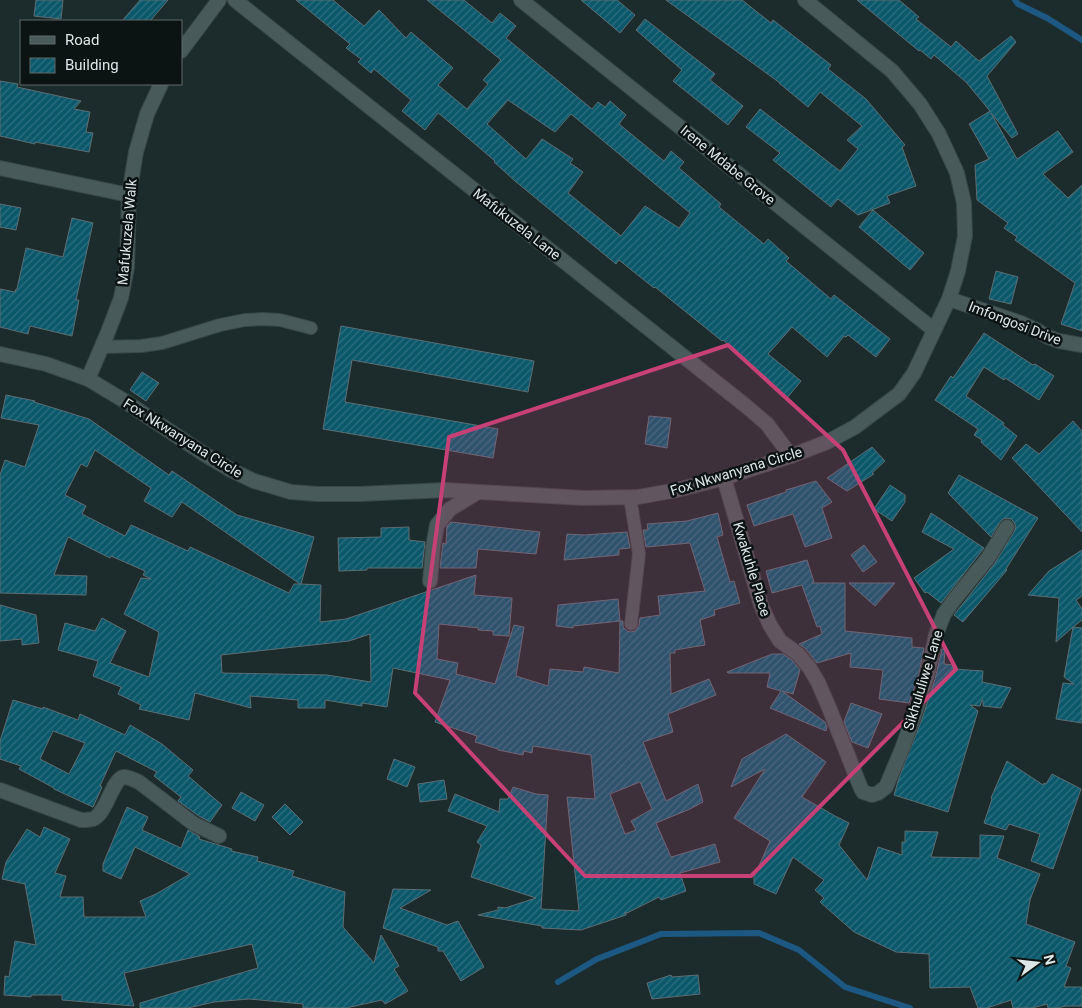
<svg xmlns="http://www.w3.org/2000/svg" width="1082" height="1008" font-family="Roboto,sans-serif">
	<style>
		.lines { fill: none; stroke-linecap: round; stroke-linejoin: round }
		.stream { stroke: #1d5883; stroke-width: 6 }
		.building { fill: url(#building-hatch); stroke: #5d6d73; fill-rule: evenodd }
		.service-casing { stroke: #394747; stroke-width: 14 }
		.minor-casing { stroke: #394747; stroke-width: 16 }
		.service { stroke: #485a5a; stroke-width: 12 }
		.minor { stroke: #485a5a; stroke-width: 14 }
		.marked { fill: #c74177; fill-opacity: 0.2; stroke: #c74177; stroke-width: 4; stroke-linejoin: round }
		.labels { text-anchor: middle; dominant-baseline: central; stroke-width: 5; stroke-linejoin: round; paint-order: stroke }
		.street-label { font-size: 14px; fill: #dde7e7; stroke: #0c1313 }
	</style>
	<defs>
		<pattern id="building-hatch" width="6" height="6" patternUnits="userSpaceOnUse" patternTransform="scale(1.25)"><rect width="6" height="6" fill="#0b586b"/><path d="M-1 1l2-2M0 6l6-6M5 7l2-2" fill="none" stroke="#2e7080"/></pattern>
	</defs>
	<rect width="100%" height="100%" fill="#1c2c2c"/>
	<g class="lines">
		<g class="stream">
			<path d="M1015,0L1018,4L1047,18L1082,40"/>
			<path d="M558,982L597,959L661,934L759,933L799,950L845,987L910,1008"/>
		</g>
	</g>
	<g class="building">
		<path d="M36,0H63L61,19L34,16Z"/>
		<path d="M140,0H168L150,21H122Z"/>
		<path d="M296,0H333L364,26L379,10L406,38L411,32L453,68L438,85L467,109L488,84L483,80L501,60L427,0H464L492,23L500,13L516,26L506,38L592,109L598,102L605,107L610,101L626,115L619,124L664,161L671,151L684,162L679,168L721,204L719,207L764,244L768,239L789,258L786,261L831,299L834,295L890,339L876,357L848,335L846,337L844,336L827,357L792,327L768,354L801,381L787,398L765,380L767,378L723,340L722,341L655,287L654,288L619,260L616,264L515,181L494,162L495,161L442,116L438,113L425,130L402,111L411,100L374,69L371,73L358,62L361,59L346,48L350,44ZM508,100L555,132L571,114L690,213L679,228L645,206L621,236L568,193L583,172L570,163L573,159L542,139L526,159L487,124Z"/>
		<path d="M581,0H617L635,15L620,33Z"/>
		<path d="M666,0H742L771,23L773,20L831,65L828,69L866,99L905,145L902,147L916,186L887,196L890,203L858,215L838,199L831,207L773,160L780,153L746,127L760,109L840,171L858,149L847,140L862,126L820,92L808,107L779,83H780Z"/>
		<path d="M857,0H899L919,17L916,19L951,47L956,41L979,61L1011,36L1016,42L987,76L1018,134L1012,138L991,113L1017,159L1058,131L1073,152L1043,174L1068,198L1082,185V331L1061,324L1075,283L1015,240L1017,237L1004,228L1008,223L977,200L975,165L989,159L969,124L990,111L966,82L934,55L931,59L920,50L919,51Z"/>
		<path d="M645,19L715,74L710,80L743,106L728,125L673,81L682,70L636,30Z"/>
		<path d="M0,81L18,84L17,87L81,101L74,109L90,112L86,132L93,133L89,152L35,142V144L0,136Z"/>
		<path d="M0,204L21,208L16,230L0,227Z"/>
		<path d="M873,210L924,253L910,270L859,227Z"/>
		<path d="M72,218L93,223L76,300H79L72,336L30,326L28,334L0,327V289L15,292L16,289H17L26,248L63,257Z"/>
		<path d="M996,271L1018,277L1011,304L989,299Z"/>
		<path d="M341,326L534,361L528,392L352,360L345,402L498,429L493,458L323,429Z"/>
		<path d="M984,333L1033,365L1035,364L1054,376L1039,400L1005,378L1004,380L984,367L966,396L1004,423L1003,425L1017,436L1001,460L981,442L982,440L974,435L978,429L935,400L951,376L953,378Z"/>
		<path d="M142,372L159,383L146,401L130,390Z"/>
		<path d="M6,395L35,401L34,402L89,419L169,475L172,471L237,515L314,537L301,584L321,585L320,622L346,619L476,575L474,595L512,598L509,636L493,635V631L478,630L479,628L439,624L437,659L458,663L456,674L495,684L514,625L524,627L516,676L548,686L550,669L583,672L584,667L619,673L620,621L573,626V628L556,626L558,605L618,599L620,621H623V627L627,631L631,632L635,631L639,625L640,618L660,615L658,596L705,591L690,543L646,547L643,530H648L647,524L687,521L718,513L723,535L717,537L730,582L734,581L740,603L714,610L715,615L700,620L705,645L675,650V653H670L671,694L709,679L716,695L668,714L673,732L643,742L666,801L698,784L703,802L690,809L656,823L671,857L715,844L720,862L680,873L686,891L661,900L659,897L627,913L626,912L624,913H626V915L581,930L542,928V926L478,915L498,910V907L505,908L536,898L471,877L481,845L477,842L487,826L448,811L455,794L499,812L500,799H508L513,787L536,794L548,795L541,909L579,911L567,797L595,799L591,755L533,746L532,753L524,751L523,755L498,750V749L475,742L477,736L435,722L450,680L393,668L387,707L362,703V706L325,700V708H298V700L250,696L251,708L195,693L189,720L139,709L141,705L118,694L121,687L93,676L98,661L58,650L65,623L95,631L102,618L126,631L110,663L149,677L159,632L124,614L141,578L151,579L143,575L145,571L111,556L110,558L68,537L54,575L87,576L86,595L0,593V475L5,460L25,467L39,425L1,418ZM95,450L151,488L144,501L172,517L182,502L300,584H294L289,593L190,547L188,551L131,525L125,536L82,514L86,506L65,495L81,464L87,467ZM370,634L371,682L327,675L222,673L221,655L349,641ZM640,782L652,809L631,821L636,830L625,834L610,794Z"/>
		<path d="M649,416L671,418L667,448L645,444Z"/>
		<path d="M1073,421L1082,431V532L1012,458L1026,444L1039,454Z"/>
		<path d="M872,447L885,461L872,473L874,474L847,491L827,478Z"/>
		<path d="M959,475L1038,518L1006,569L1007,570L963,622L954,615L995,563L1014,532L1016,527L1014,522L1011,519L1007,518L1003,519L1000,522L991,537L948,493Z"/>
		<path d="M816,481L832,502L822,508L832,538L805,547L793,514L754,526L747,505L786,492V490Z"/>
		<path d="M890,485L905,495V502L892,521L874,509Z"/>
		<path d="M931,513L984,548L941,603L927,592L925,593L914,578L954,549L922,532Z"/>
		<path d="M451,522L540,532L536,554L478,549L476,568H440L443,543L446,544L447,526Z"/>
		<path d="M409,527V540L425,542L422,568H367V570L339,571L338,538L381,537V528Z"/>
		<path d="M627,532L630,548L619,549V555L564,560L567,534L584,535Z"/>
		<path d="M864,545L877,562L863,572L851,555Z"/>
		<path d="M1082,550V596L1076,600L1082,609V620L1073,627L1082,628V723L1056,719L1063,683L1074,684L1064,677L1073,627L1056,642L1059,598L1028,595L1049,571Z"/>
		<path d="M807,560L814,582L812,583H845V631L912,638V647L924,648L919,674L909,703L879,699L883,670L850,667L851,653L817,663L805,648L799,644L822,634L820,626L817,627L802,585L772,593L766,571Z"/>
		<path d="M849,583H895L875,606Z"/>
		<path d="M0,605L36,615L39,643L22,645V639L0,641Z"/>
		<path d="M942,649H945L944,664L953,665V669L983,671L982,682L1011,688L1001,708L983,706V700H982L980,706L970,705L978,711L948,812L894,795L899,778L922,719L935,679Z"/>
		<path d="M772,654H783L792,660L800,670L793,694L782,691L825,722L827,727L826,731L770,708L781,691L767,687L770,673H728L727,672Z"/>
		<path d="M13,700L43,709V707L78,720L80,714L125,735L130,725L162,744L193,770L188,776L222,805L210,822L199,816L178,801L181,797L154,776L157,772L116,751L100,786L102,787L93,807L54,789V788L19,769L21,766L0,759V741ZM53,731L85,743L69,774L40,759Z"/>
		<path d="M851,703L882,714L868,748L852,742L844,722Z"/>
		<path d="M786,734L826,762L802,797L835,816L849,823L839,845L867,880L878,847L902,855V842H905V831L938,832L931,857L980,858V835L1004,836L997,858L1040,874L1030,900L1026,924L1075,942L1066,966L1071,968L1064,987H1082V1006H1066L1057,1008H1048L1047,1004L1032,1008H1013L1011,1000L987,1008H978L970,987L930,988L929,954L896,952L854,932L820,902L824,898L815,890L824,880L793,857L776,894L754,884V877L770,841L734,818L765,769L731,787L742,759Z"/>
		<path d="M394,759L415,767L407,787L387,779Z"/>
		<path d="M1007,761L1043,785L1044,783L1046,784L1052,774L1081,789L1053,869L1031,861L1040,834L1009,824L1006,830L984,823L992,799L991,798Z"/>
		<path d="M444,780L447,799L420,802L418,784Z"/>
		<path d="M241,792L264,805L255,821L232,808Z"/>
		<path d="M285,804L303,822L290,835L272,817Z"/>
		<path d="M127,807L148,817L142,830L181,848L188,830L200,837L199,839L232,849L231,851L258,857L257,861L294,871L292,876L345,892L343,927L374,963L381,935L399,966L394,969L408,991L385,1004L382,1000L346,1008H303V1004L249,999L214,1002L188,1008H140V1003L258,968L252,944L124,973L134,1006L62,1000V995H31V997L4,995L5,976L9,977L15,941L36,945L25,884L2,879L6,862L27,829L40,837L44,827L70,839L55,873L66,876L60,897H83L84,917H146L140,901L156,894L190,874L135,847L121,879L103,871V864Z"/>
		<path d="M393,889L431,890L400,908L447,925L458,921L484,967L461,981L443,951H438V947L383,928Z"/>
		<path d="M671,975L672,977L698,975L700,994L652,999L647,983Z"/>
	</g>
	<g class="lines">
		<g class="service-casing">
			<g id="service">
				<path d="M101,347L141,346L162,343L220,325L245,320L263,319L280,320L311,328"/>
				<path d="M630,497L639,554L631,624"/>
			</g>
		</g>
		<g class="minor-casing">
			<g id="minor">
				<path d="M235,0L746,406L767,424L791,456"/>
				<path d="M521,0L934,330"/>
				<path d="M181,51L219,0"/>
				<path d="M0,168L129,195"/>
				<path d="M949,299L1021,323L1036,330L1048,337L1059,341L1082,345"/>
				<path d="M0,354L46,364L88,379L123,400L204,454L231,470L254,481L291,492L317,494H360L445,490L584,498L638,497L677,490L724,478L791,456L827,442L855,427L899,394L914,373L949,299L958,271L965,236L964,203L957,173L939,134L920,104L892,71L805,0"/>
				<path d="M88,379L108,332L121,298L127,267L129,195L136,152L147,114L161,84"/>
				<path d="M724,478L761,605L770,625L780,641L798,654L809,667L818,682L830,710L860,786L863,792L872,795L878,793L886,787L902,749L914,716L927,676L936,635L944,614L954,600L988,558L1007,527"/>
				<path d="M430,581L433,547L437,525L450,509L478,492"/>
				<path d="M0,790L81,820C85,820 89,820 93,819C107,813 112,779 124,777C129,777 134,780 139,782L194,824L219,836"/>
			</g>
		</g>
		<use href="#service" class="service"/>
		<use href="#minor" class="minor"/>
	</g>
	<path class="marked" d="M728,345L843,450L956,669L751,876H585L415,693L449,437Z"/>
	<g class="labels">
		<g class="street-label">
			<text transform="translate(728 165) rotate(39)">Irene Mdabe Grove</text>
			<text transform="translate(517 224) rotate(38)">Mafukuzela Lane</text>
			<text transform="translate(127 232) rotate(-85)">Mafukuzela Walk</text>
			<text transform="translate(1015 323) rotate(21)">Imfongosi Drive</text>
			<text transform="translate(183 438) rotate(32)">Fox Nkwanyana Circle</text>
			<text transform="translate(736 471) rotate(-17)">Fox Nkwanyana Circle</text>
			<text transform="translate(752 569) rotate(73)">Kwakuhle Place</text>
			<text transform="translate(923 680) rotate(-73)">Sikhululiwe Lane</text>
		</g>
	</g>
	<rect x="20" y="20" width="162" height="65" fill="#0c1313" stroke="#606868"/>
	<rect x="30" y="36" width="25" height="8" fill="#485a5a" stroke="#606868"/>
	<text x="65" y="45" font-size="15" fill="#dde7e7">Road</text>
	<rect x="30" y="58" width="25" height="15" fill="url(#building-hatch)" stroke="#606868"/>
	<text x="65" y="70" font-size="15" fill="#dde7e7">Building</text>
	<g transform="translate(1037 963) rotate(75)" stroke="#0c1313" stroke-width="4" paint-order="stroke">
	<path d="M0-4L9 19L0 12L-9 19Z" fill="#dde7e7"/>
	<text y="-8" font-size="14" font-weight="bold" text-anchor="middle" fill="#dde7e7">N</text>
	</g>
</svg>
